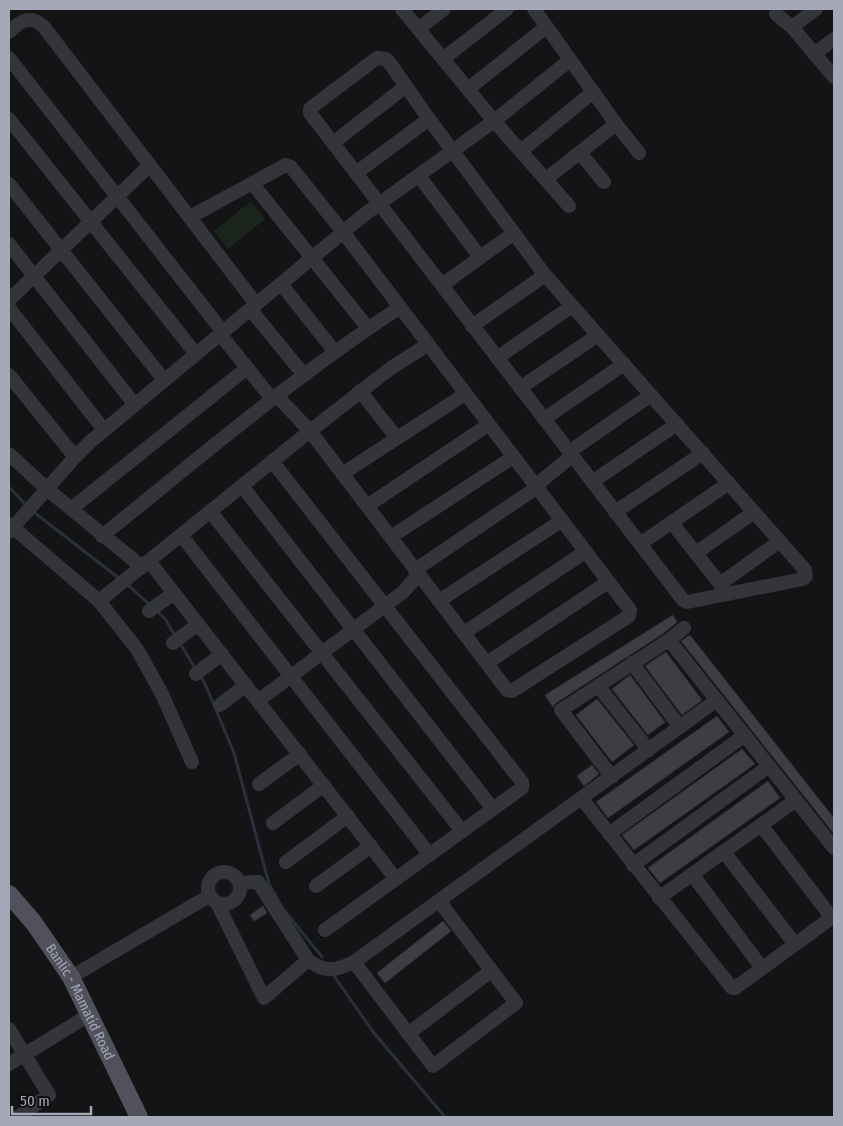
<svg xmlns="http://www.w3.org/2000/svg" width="843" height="1126" font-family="'Fira Sans Condensed',sans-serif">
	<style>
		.green { fill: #1b241d }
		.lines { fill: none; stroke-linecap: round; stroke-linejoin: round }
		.stream { stroke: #28313b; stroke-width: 3 }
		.building { fill: #3e3d43; stroke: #2e2d32 }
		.minor { stroke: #34353b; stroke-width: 14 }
		.major { stroke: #50515a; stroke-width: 18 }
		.labels { text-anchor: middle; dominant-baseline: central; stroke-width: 4; stroke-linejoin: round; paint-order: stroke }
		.street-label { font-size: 14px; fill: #a4a8b7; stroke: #0f0f11 }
	</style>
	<rect width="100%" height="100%" fill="#141416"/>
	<path class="green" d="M251,201L265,219L228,249L214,231Z"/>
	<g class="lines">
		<g class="stream">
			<path d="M9,487L25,504"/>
			<path d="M35,513L120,579"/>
			<path d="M127,584L150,605"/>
			<path d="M157,611L166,620L175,636"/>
			<path d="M180,643L196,670"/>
			<path d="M200,675L206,686L234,753L269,884L284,910L322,957"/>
			<path d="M334,976L374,1033L445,1117"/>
		</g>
	</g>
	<g class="building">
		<path d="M673,615L677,622L664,633L556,703L553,707L545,695Z"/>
		<path d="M690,635L834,818V834L681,641Z"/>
		<path d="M666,652L702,700L682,715L645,666Z"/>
		<path d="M630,675L665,722L648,735L612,689Z"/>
		<path d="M597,699L634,745L612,762L576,715Z"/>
		<path d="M717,716L729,732L608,818L596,802Z"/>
		<path d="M742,749L755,764L634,850L622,835Z"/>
		<path d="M592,765L599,774L584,786L577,776Z"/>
		<path d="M768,781L780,798L660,883L648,868Z"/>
		<path d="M263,906L267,913L254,921L250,915Z"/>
		<path d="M443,921L451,931L385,983L377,973Z"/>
	</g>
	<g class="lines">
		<g class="minor">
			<path d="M402,9L494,121L569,206"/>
			<path d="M534,9L616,124L639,153"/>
			<path d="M776,14L792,27L834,77"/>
			<path d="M792,27L816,9"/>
			<path d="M418,29L444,9"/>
			<path d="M9,32C20,21 31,14 44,27L256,304"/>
			<path d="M814,54L834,39"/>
			<path d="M9,58L223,332"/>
			<path d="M377,58L386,59L389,62L429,119L545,275L805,570L806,576L803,579L687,602L683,600L310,113V109L312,107Z"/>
			<path d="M443,59L507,9"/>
			<path d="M468,89L546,27"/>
			<path d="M9,119L196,354"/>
			<path d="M333,143L406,86"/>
			<path d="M521,151L593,92"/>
			<path d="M580,153L604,182"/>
			<path d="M356,173L429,119"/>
			<path d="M419,176L480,257"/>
			<path d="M546,179L616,124"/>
			<path d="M252,183L368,328"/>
			<path d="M9,184L164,380"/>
			<path d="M190,217L282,167L285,165L291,167L343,232L630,610L629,616L512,691L507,690L310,431L277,396"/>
			<path d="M9,244L135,405"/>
			<path d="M281,284L335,352"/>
			<path d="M442,285L514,233"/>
			<path d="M9,300L150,165"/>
			<path d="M9,308L104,430"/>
			<path d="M250,309L304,375"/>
			<path d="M472,326L545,275"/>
			<path d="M220,334L272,399"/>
			<path d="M497,358L572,306"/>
			<path d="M9,375L75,457"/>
			<path d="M520,388L598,335"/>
			<path d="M360,391L397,438"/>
			<path d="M544,419L624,364"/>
			<path d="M569,452L651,395"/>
			<path d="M9,454L47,489L142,567"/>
			<path d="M272,461L522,782V788L325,930"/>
			<path d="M342,474L465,394"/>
			<path d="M592,482L677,424"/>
			<path d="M242,486L493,809"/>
			<path d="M535,486L572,456"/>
			<path d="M367,506L488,425"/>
			<path d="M71,509L247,368"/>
			<path d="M210,511L462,831"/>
			<path d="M615,512L703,453"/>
			<path d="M672,523L728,594"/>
			<path d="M9,524L99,601L137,649L162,694L192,762"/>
			<path d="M9,532L75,457L90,442L365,214L494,121L570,60"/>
			<path d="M181,535L430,855"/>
			<path d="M102,536C199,458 295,376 399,308"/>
			<path d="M391,537L513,457"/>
			<path d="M640,544L729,483"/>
			<path d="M696,553L754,512"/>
			<path d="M149,561L396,879"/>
			<path d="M415,570L536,488"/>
			<path d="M720,584L780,541"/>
			<path d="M99,601L310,431L391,368L427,345"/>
			<path d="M439,601L561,521"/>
			<path d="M149,611L174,593"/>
			<path d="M464,633L585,552"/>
			<path d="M669,640L834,848"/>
			<path d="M173,643L198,624"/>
			<path d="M487,663L608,582"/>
			<path d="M632,663L680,727"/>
			<path d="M196,674L222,654"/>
			<path d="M598,686L649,750"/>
			<path d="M258,701L403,592L419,574"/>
			<path d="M220,705L246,685"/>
			<path d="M612,777L561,710L669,640L684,628"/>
			<path d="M259,784L300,754"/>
			<path d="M582,799L732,988H735L834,916"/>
			<path d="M273,823L324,785"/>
			<path d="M761,825L832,918"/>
			<path d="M609,834L745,735"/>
			<path d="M724,852L795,944"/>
			<path d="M286,862L348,816"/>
			<path d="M633,865L769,766"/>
			<circle cx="224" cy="888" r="16"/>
			<path d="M692,874L762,968"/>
			<path d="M240,883L258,882L308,960C325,973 335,971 354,962L717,700"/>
			<path d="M316,886L371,846"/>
			<path d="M659,898L796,800"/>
			<path d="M217,903L264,998L308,960"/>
			<path d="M354,962L433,1066L516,1003L439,901"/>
			<path d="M71,977L209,896"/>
			<path d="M9,1029L49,1095L18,1117"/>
			<path d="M408,1034L491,971"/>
			<path d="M9,1064L89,1015"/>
		</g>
		<path class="major" id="s1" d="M9,894L34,923L71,977L139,1117"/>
	</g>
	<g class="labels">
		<g class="street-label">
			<text stroke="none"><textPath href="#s1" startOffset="130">Banlic - Mamatid Road</textPath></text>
		</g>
	</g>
	<rect width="843" height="1126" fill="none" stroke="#a4a8b7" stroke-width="20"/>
	<path d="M12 1106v8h79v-8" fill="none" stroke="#a4a8b7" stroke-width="2.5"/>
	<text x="20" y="1106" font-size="15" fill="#a4a8b7" stroke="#0f0f11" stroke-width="4" paint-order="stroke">50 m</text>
</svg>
